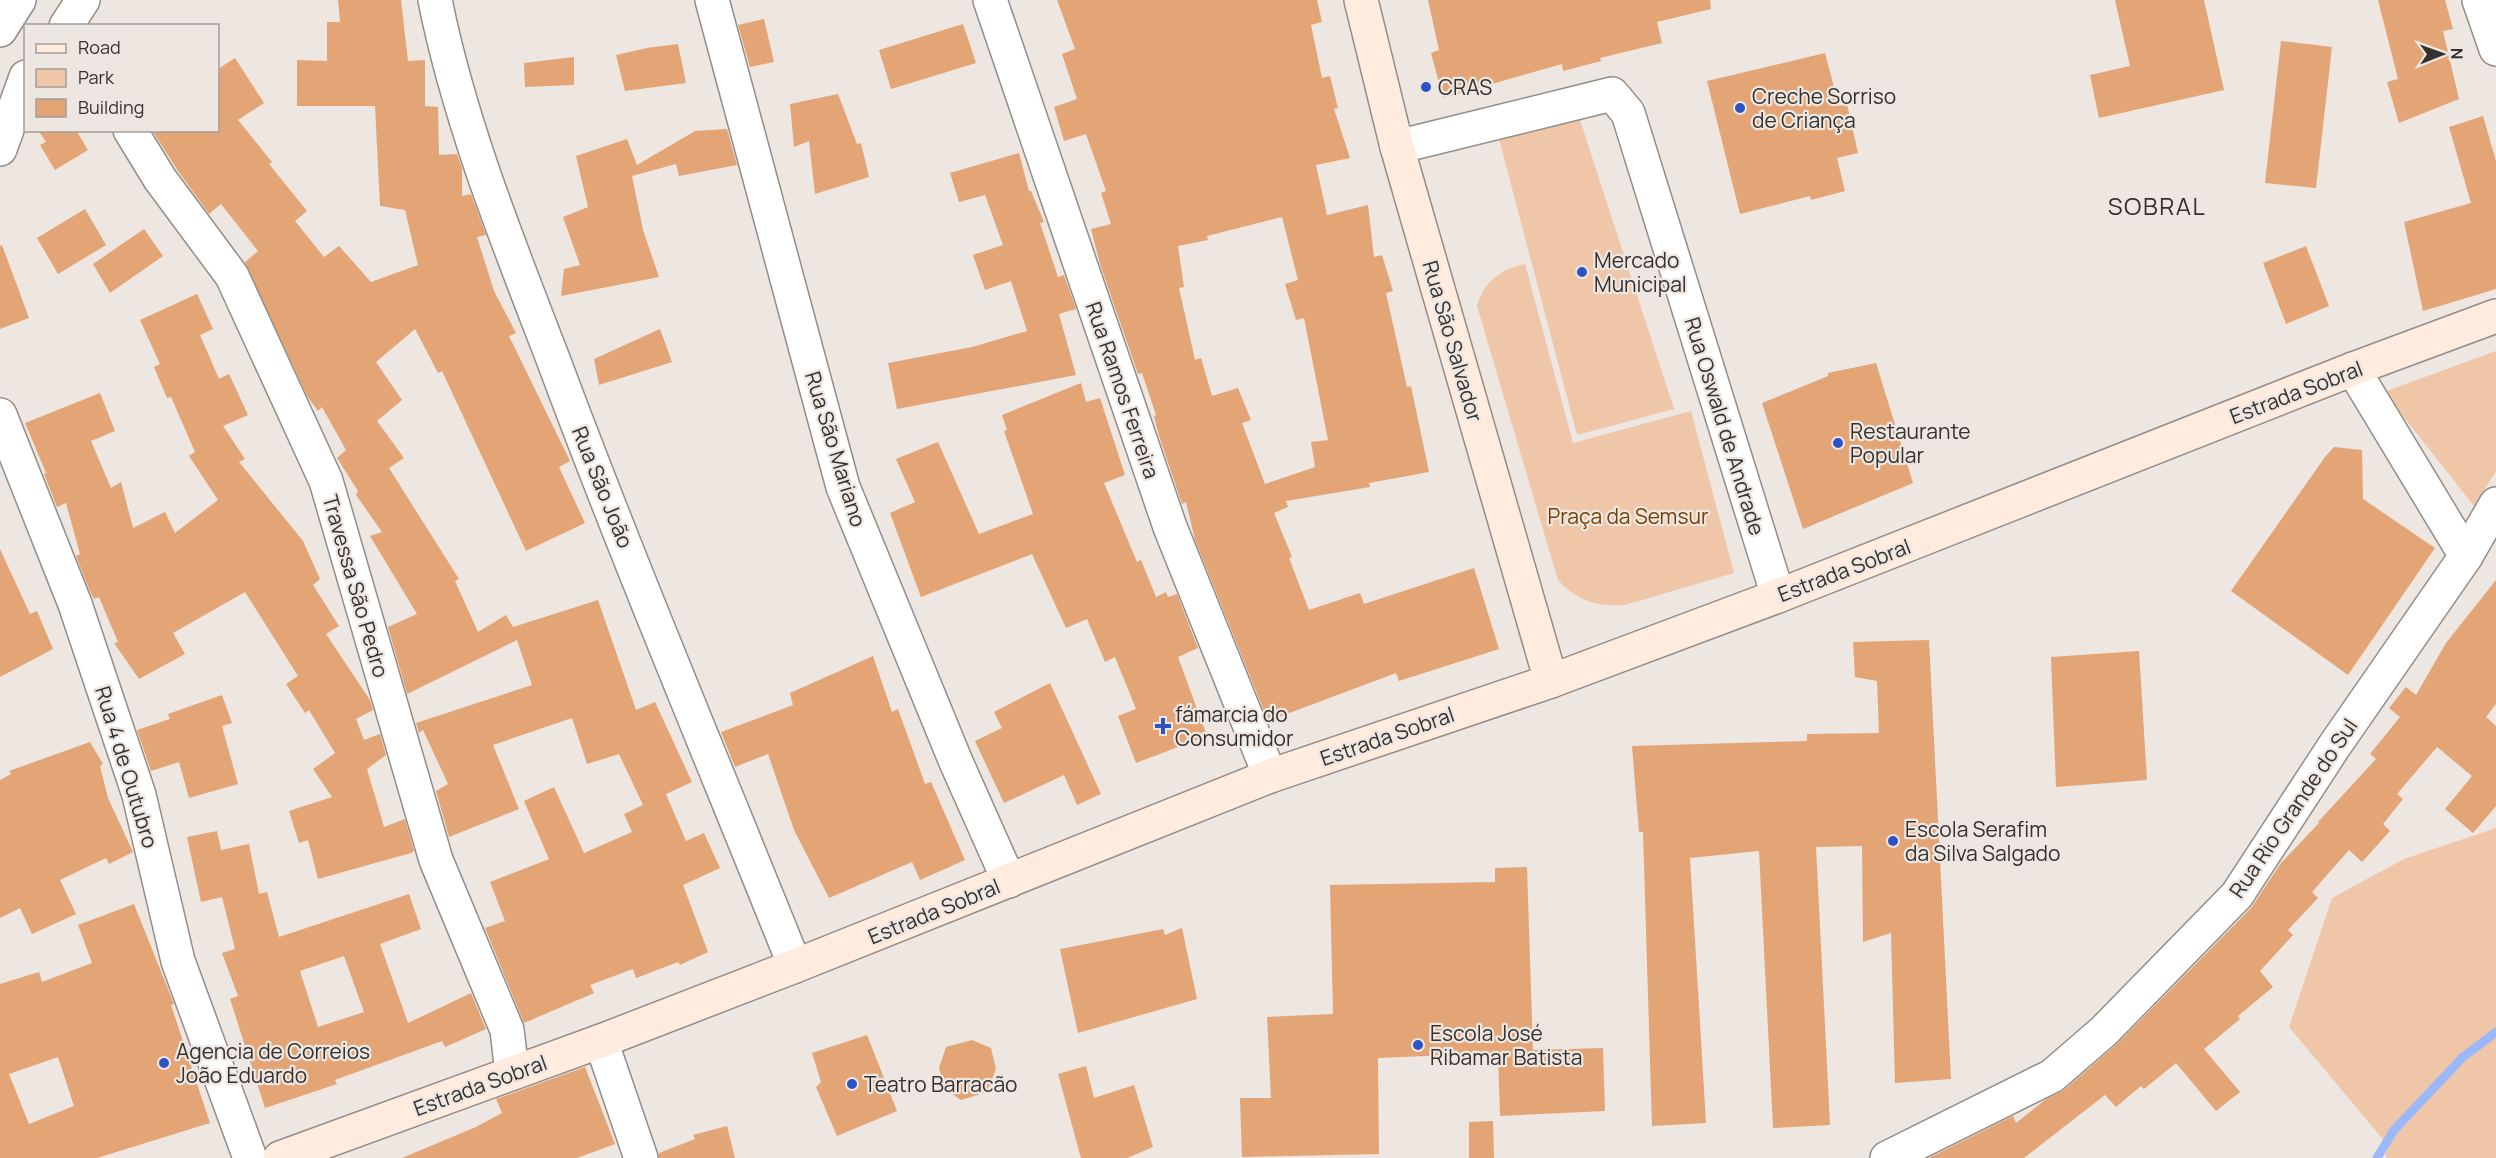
<svg xmlns="http://www.w3.org/2000/svg" width="2496" height="1158" font-family="Manrope,sans-serif">
	<style>
		.green { fill: #f0c6a8 }
		.lines { fill: none; stroke-linecap: round; stroke-linejoin: round }
		.stream { stroke: #9bb9f8; stroke-width: 9 }
		.building { fill: #e3a575; fill-rule: evenodd }
		.street-casing { stroke: #938d88; stroke-width: 36 }
		.secondary-casing { stroke: #938d88; stroke-width: 36 }
		.street { stroke: #fff; stroke-width: 33 }
		.secondary { stroke: #ffecde; stroke-width: 33 }
		.poi-dot { fill: #2c54c3; stroke: #ede6e1; stroke-width: 2 }
		.labels { text-anchor: middle; dominant-baseline: central; stroke-width: 4.5; stroke-linejoin: round; paint-order: stroke }
		.poi-label { font-size: 21px; fill: #34312f; stroke: #ede6e1; text-anchor: start }
		.street-label { font-size: 21px; fill: #34312f; stroke: #ede6e1 }
		.park-label { font-size: 21px; fill: #783f03; stroke: #ede6e1 }
		.quarter-label { font-size: 24px; letter-spacing: 1.5px; fill: #35302c; stroke: #ede6e1 }
	</style>
	<rect width="100%" height="100%" fill="#ede6e1"/>
	<g class="green">
		<path d="M1579,117L1674,409L1577,435L1498,135Z"/>
		<path d="M1525,264L1573,443L1691,411L1734,573L1625,605C1598,607 1577,601 1558,580L1477,306C1484,282 1500,269 1525,264Z"/>
		<path d="M2496,351V471L2474,506L2384,392Z"/>
		<path d="M2496,828V1158H2386V1143L2289,1027L2332,898L2404,859Z"/>
	</g>
	<g class="lines">
		<path class="stream" d="M2377,1158L2394,1130L2463,1057L2496,1032"/>
	</g>
	<g class="building">
		<path d="M338,0H401L408,61L425,60V106L438,107L439,155L457,154L462,168V196L471,194L486,235L477,237L494,291L516,333L509,336L570,461L559,467L585,523L526,551L442,371L438,373L415,329L376,362L402,400L377,421L404,458L389,468L459,579L455,581L478,632L506,615L513,627L598,600L636,710L655,702L692,782L666,794L686,841L704,833L720,868L683,885L708,952L680,965L678,962L636,978L633,969L590,985L594,993L524,1023L485,928L505,921L490,882L549,859L524,801L554,787L584,853L632,832L624,814L643,805L619,754L587,764L572,718L493,745L519,809L449,837L436,791L448,784L423,730L419,733L416,723L532,685L517,640L407,694L388,627L417,614L370,536L382,532L356,495L358,491L337,458L346,450L322,407L318,411L307,396L245,262L258,251L221,204L209,214L178,171L152,130H218V69L235,58L264,103L238,120L272,162L269,164L307,211L295,221L324,257L339,246L371,282L418,265L405,210L380,206L375,106H297V60L327,61V22H340Z"/>
		<path d="M1057,0H1317L1322,22L1311,25L1322,78L1330,76L1338,108L1334,109L1350,158L1316,165L1327,215L1368,205L1374,257L1382,255L1393,291L1386,293L1407,387L1411,386L1429,472L1369,483L1370,487L1286,501L1288,507L1274,513L1292,557L1289,558L1309,610L1360,593L1364,604L1474,568L1499,649L1399,681L1396,673L1268,721L1195,540L1186,502L1182,504L1159,436L1154,416L1156,415L1142,373L1138,374L1100,264L1091,229L1111,224L1101,193L1106,191L1086,134L1064,141L1054,107L1077,99L1062,54L1075,49ZM1282,217L1298,280L1285,284L1296,320L1304,318L1328,440L1311,442L1315,467L1265,484L1242,423L1251,420L1238,388L1212,396L1201,358L1195,360L1179,288L1184,287L1178,246L1208,240L1207,236Z"/>
		<path d="M1428,0H1710L1711,9L1657,22L1662,43L1600,58L1601,61L1563,71L1562,64L1443,98L1431,53L1439,50Z"/>
		<path d="M2115,0H2204L2224,90L2099,118L2090,75L2130,66Z"/>
		<path d="M2378,0H2445L2453,29L2443,31L2459,99L2399,123L2387,82L2398,79Z"/>
		<path d="M764,19L774,62L750,67L738,25Z"/>
		<path d="M963,24L976,63L891,89L879,50Z"/>
		<path d="M2281,41L2332,47L2316,188L2265,183Z"/>
		<path d="M678,44L686,83L625,91L616,55L647,48Z"/>
		<path d="M1825,53L1839,106L1847,104L1858,153L1837,158L1845,191L1811,200L1810,196L1740,214L1707,81Z"/>
		<path d="M574,57V85L525,87L524,63Z"/>
		<path d="M838,94L857,144L861,143L869,177L815,194L809,141L794,147L790,104Z"/>
		<path d="M2483,116L2496,161V289L2423,311L2404,222L2471,203L2449,127Z"/>
		<path d="M727,129L737,165L679,176L676,164L632,176L643,230L659,277L561,296L564,269L580,265L563,217L588,207L576,156L627,139L637,165L695,131Z"/>
		<path d="M38,130H76L88,150L55,170L40,145L46,142Z"/>
		<path d="M1019,153L1029,191H1031L1044,222L1040,223L1058,277L1064,275L1076,309L1059,314L1076,375L897,409L888,363L972,347L1027,331L1011,281L985,290L973,255L1003,245L985,195L959,202L950,173Z"/>
		<path d="M85,209L106,245L58,274L37,238Z"/>
		<path d="M144,229L163,256L110,293L93,264Z"/>
		<path d="M2,245L29,318L0,329V246Z"/>
		<path d="M2306,246L2329,306L2286,324L2263,263Z"/>
		<path d="M197,294L213,329L200,335L219,379L229,374L248,415L223,426L245,459L239,462L303,541L320,579L313,585L339,626L326,634L370,700L373,710L356,719L364,740L380,734L386,755L367,769L384,827L405,819L414,851L411,853L318,879L308,840L299,843L289,811L332,797L313,769L335,753L309,710L305,713L286,684L298,676L245,592L173,633L185,654L139,679L114,643L118,642L99,597L94,599L89,589L76,556L80,554L66,503L57,507L44,474L46,473L25,423L100,393L115,431L91,441L111,488L121,482L133,528L165,512L175,533L218,500L189,456L195,452L171,397L167,398L154,367L160,364L140,320Z"/>
		<path d="M660,329L672,362L599,385L594,359Z"/>
		<path d="M1876,363L1913,483L1803,529L1762,403L1828,376V373Z"/>
		<path d="M1081,383L1086,402L1100,398L1125,475L1104,483L1137,562L1141,560L1156,597L1166,592L1168,597L1177,594L1198,648L1178,657L1207,736L1136,763L1118,716L1136,709L1115,657L1105,662L1087,619L1066,628L1032,554L921,597L890,513L915,502L896,459L938,442L979,534L1033,514L1004,431L1007,430L1002,415Z"/>
		<path d="M2334,447L2362,450L2363,499L2435,548L2348,675L2231,591L2325,457Z"/>
		<path d="M0,549L30,614L37,611L53,649L0,677Z"/>
		<path d="M2496,580V704L2486,717L2496,726V806L2473,833L2445,809L2472,776L2437,747L2397,794L2403,799L2383,824L2390,831L2362,862L2349,850L2312,892L2318,898L2288,930L2293,935L2260,971L2273,987L2238,1016L2240,1019L2204,1049L2240,1092L2216,1111L2176,1063L2144,1089L2141,1086L2116,1107L2105,1095L2024,1158H1929L2013,1116L2016,1123L2045,1100L2064,1090L2117,1044L2251,908L2281,863L2319,823L2318,822L2376,759L2370,754L2400,717L2389,708L2406,687L2416,695L2446,643Z"/>
		<path d="M1929,640L1951,1079L1895,1083L1891,933L1863,942L1862,846L1816,847L1830,1125L1773,1128L1759,851L1690,858L1706,1123L1652,1126L1643,832H1639L1632,746L1807,741V734L1879,733L1877,681L1855,677L1853,642Z"/>
		<path d="M2139,651L2147,780L2056,787L2051,657Z"/>
		<path d="M873,656L892,712L898,709L925,784L931,782L965,860L920,880L912,862L829,898L794,830L768,754L735,767L721,732L793,705L790,693Z"/>
		<path d="M1050,683L1101,794L1077,805L1064,775L1004,803L975,741L1002,728L994,712Z"/>
		<path d="M222,695L232,723L222,726L238,784L189,798L179,762L151,771L137,730L170,719L168,714Z"/>
		<path d="M90,742L103,764L100,766L108,798L133,852L109,864L106,858L60,880L76,914L32,934L20,908L0,918V780L11,774L9,771Z"/>
		<path d="M217,831L221,850L249,844L259,894L267,892L279,937L409,894L421,929L380,944L408,1023L471,993L486,1029L445,1047L442,1041L335,1080L337,1084L265,1108L230,999L238,996L222,953L235,949L222,897L201,902L187,837ZM344,956L364,1012L318,1027L300,971Z"/>
		<path d="M1527,867L1533,1050L1603,1048L1605,1111L1500,1116L1498,1053L1378,1058L1379,1154L1242,1157L1240,1098H1271L1267,1017L1333,1014L1330,885L1495,882V868Z"/>
		<path d="M134,904L174,1004L171,1005L210,1123L97,1158H0V984L39,972L42,982L92,963L78,925ZM58,1057L74,1106L29,1124L9,1074Z"/>
		<path d="M1182,928L1197,999L1078,1033L1060,949L1163,929L1165,935Z"/>
		<path d="M867,1035L897,1111L837,1136L816,1087L821,1082L812,1053Z"/>
		<path d="M972,1040L991,1048L996,1069L987,1092L961,1100L945,1089L939,1068L946,1047Z"/>
		<path d="M1086,1066L1094,1098L1134,1085L1153,1147L1127,1158H1081L1058,1074Z"/>
		<path d="M585,1067L615,1144L577,1158H402L476,1127L502,1113L496,1099Z"/>
		<path d="M1493,1121L1494,1158H1469V1122Z"/>
		<path d="M727,1126L735,1158H659V1153L695,1139L693,1135Z"/>
	</g>
	<g class="lines">
		<g class="street-casing">
			<g id="street">
				<path d="M435,0C460,124 508,242 553,359C629,563 714,764 795,966"/>
				<path d="M712,0L843,487L956,762L1009,881"/>
				<path d="M990,0L1170,527L1270,776"/>
				<path d="M2479,0L2496,49"/>
				<path d="M66,26L83,0"/>
				<path d="M0,30L19,0"/>
				<path d="M130,130L160,179L232,276L326,481L436,860L507,1030L512,1073"/>
				<path d="M1397,147L1612,94L1628,113L1778,596"/>
				<path d="M0,149L26,77"/>
				<path d="M2353,369L2466,556"/>
				<path d="M0,415L75,604L139,795L178,961L250,1158"/>
				<path d="M601,1041L641,1158"/>
				<path d="M1887,1158L2052,1076L2104,1031L2237,895L2335,745L2466,556L2496,504"/>
			</g>
		</g>
		<g class="secondary-casing">
			<g id="secondary">
				<path d="M1361,0L1397,147L1551,681"/>
				<path d="M280,1158L601,1041L795,966L1270,776L1551,681L1778,596L2353,369L2496,316"/>
			</g>
		</g>
		<use href="#street" class="street"/>
		<use href="#secondary" class="secondary"/>
	</g>
	<g class="poi-dot">
		<circle cx="1426" cy="87" r="6"/>
		<circle cx="1740" cy="108" r="6"/>
		<circle cx="1582" cy="272" r="6"/>
		<circle cx="1838" cy="443" r="6"/>
		<path d="M1160 717h6v6h6v6h-6v6h-6v-6h-6v-6h6z"/>
		<circle cx="1893" cy="841" r="6"/>
		<circle cx="1418" cy="1045" r="6"/>
		<circle cx="164" cy="1063" r="6"/>
		<circle cx="852" cy="1084" r="6"/>
	</g>
	<g class="labels">
		<g class="poi-label">
			<text x="1438" y="87">CRAS</text>
			<text x="1752" y="96">Creche Sorriso<tspan x="1752" dy="24">de Criança</tspan></text>
			<text x="1594" y="260">Mercado<tspan x="1594" dy="24">Municipal</tspan></text>
			<text x="1850" y="431">Restaurante<tspan x="1850" dy="24">Popular</tspan></text>
			<text x="1175" y="714">fámarcia do<tspan x="1175" dy="24">Consumidor</tspan></text>
			<text x="1905" y="829">Escola Serafim<tspan x="1905" dy="24">da Silva Salgado</tspan></text>
			<text x="1430" y="1033">Escola José<tspan x="1430" dy="24">Ribamar Batista</tspan></text>
			<text x="176" y="1051">Agencia de Correios<tspan x="176" dy="24">João Eduardo</tspan></text>
			<text x="864" y="1084">Teatro Barracão</text>
		</g>
		<g class="street-label">
			<text transform="translate(1453 341) rotate(74)">Rua São Salvador</text>
			<text transform="translate(1123 390) rotate(71)">Rua Ramos Ferreira</text>
			<text transform="translate(2296 392) rotate(-21)">Estrada Sobral</text>
			<text transform="translate(1725 426) rotate(73)">Rua Oswald de Andrade</text>
			<text transform="translate(836 449) rotate(73)">Rua São Mariano</text>
			<text transform="translate(603 487) rotate(68)">Rua São João</text>
			<text transform="translate(1844 570) rotate(-21)">Estrada Sobral</text>
			<text transform="translate(356 586) rotate(74)">Travessa São Pedro</text>
			<text transform="translate(1387 736) rotate(-19)">Estrada Sobral</text>
			<text transform="translate(127 767) rotate(73)">Rua 4 de Outubro</text>
			<text transform="translate(2293 808) rotate(-56)">Rua Rio Grande do Sul</text>
			<text transform="translate(934 911) rotate(-22)">Estrada Sobral</text>
			<text transform="translate(480 1085) rotate(-20)">Estrada Sobral</text>
		</g>
		<g class="park-label">
			<text x="1628" y="516">Praça da Semsur</text>
		</g>
		<g class="quarter-label">
			<text x="2157" y="205">SOBRAL</text>
		</g>
	</g>
	<rect x="24" y="24" width="195" height="108" fill="#ede6e1" stroke="#a39e9a" stroke-width="1.5"/>
	<rect x="36" y="44" width="30" height="9" fill="#ffecde" stroke="#a39e9a" stroke-width="1.5"/>
	<text x="78" y="54" font-size="18" fill="#34312f">Road</text>
	<rect x="36" y="69" width="30" height="18" fill="#f0c6a8" stroke="#a39e9a" stroke-width="1.5"/>
	<text x="78" y="84" font-size="18" fill="#34312f">Park</text>
	<rect x="36" y="99" width="30" height="18" fill="#e3a575" stroke="#a39e9a" stroke-width="1.5"/>
	<text x="78" y="114" font-size="18" fill="#34312f">Building</text>
	<g transform="translate(2442 54) rotate(89)" stroke="#ede6e1" stroke-width="4.5" paint-order="stroke">
	<path d="M0-4.5L10 22L0 15L-10 22Z" fill="#34312f"/>
	<text y="-9" font-size="16" font-weight="bold" text-anchor="middle" fill="#34312f">N</text>
	</g>
</svg>
